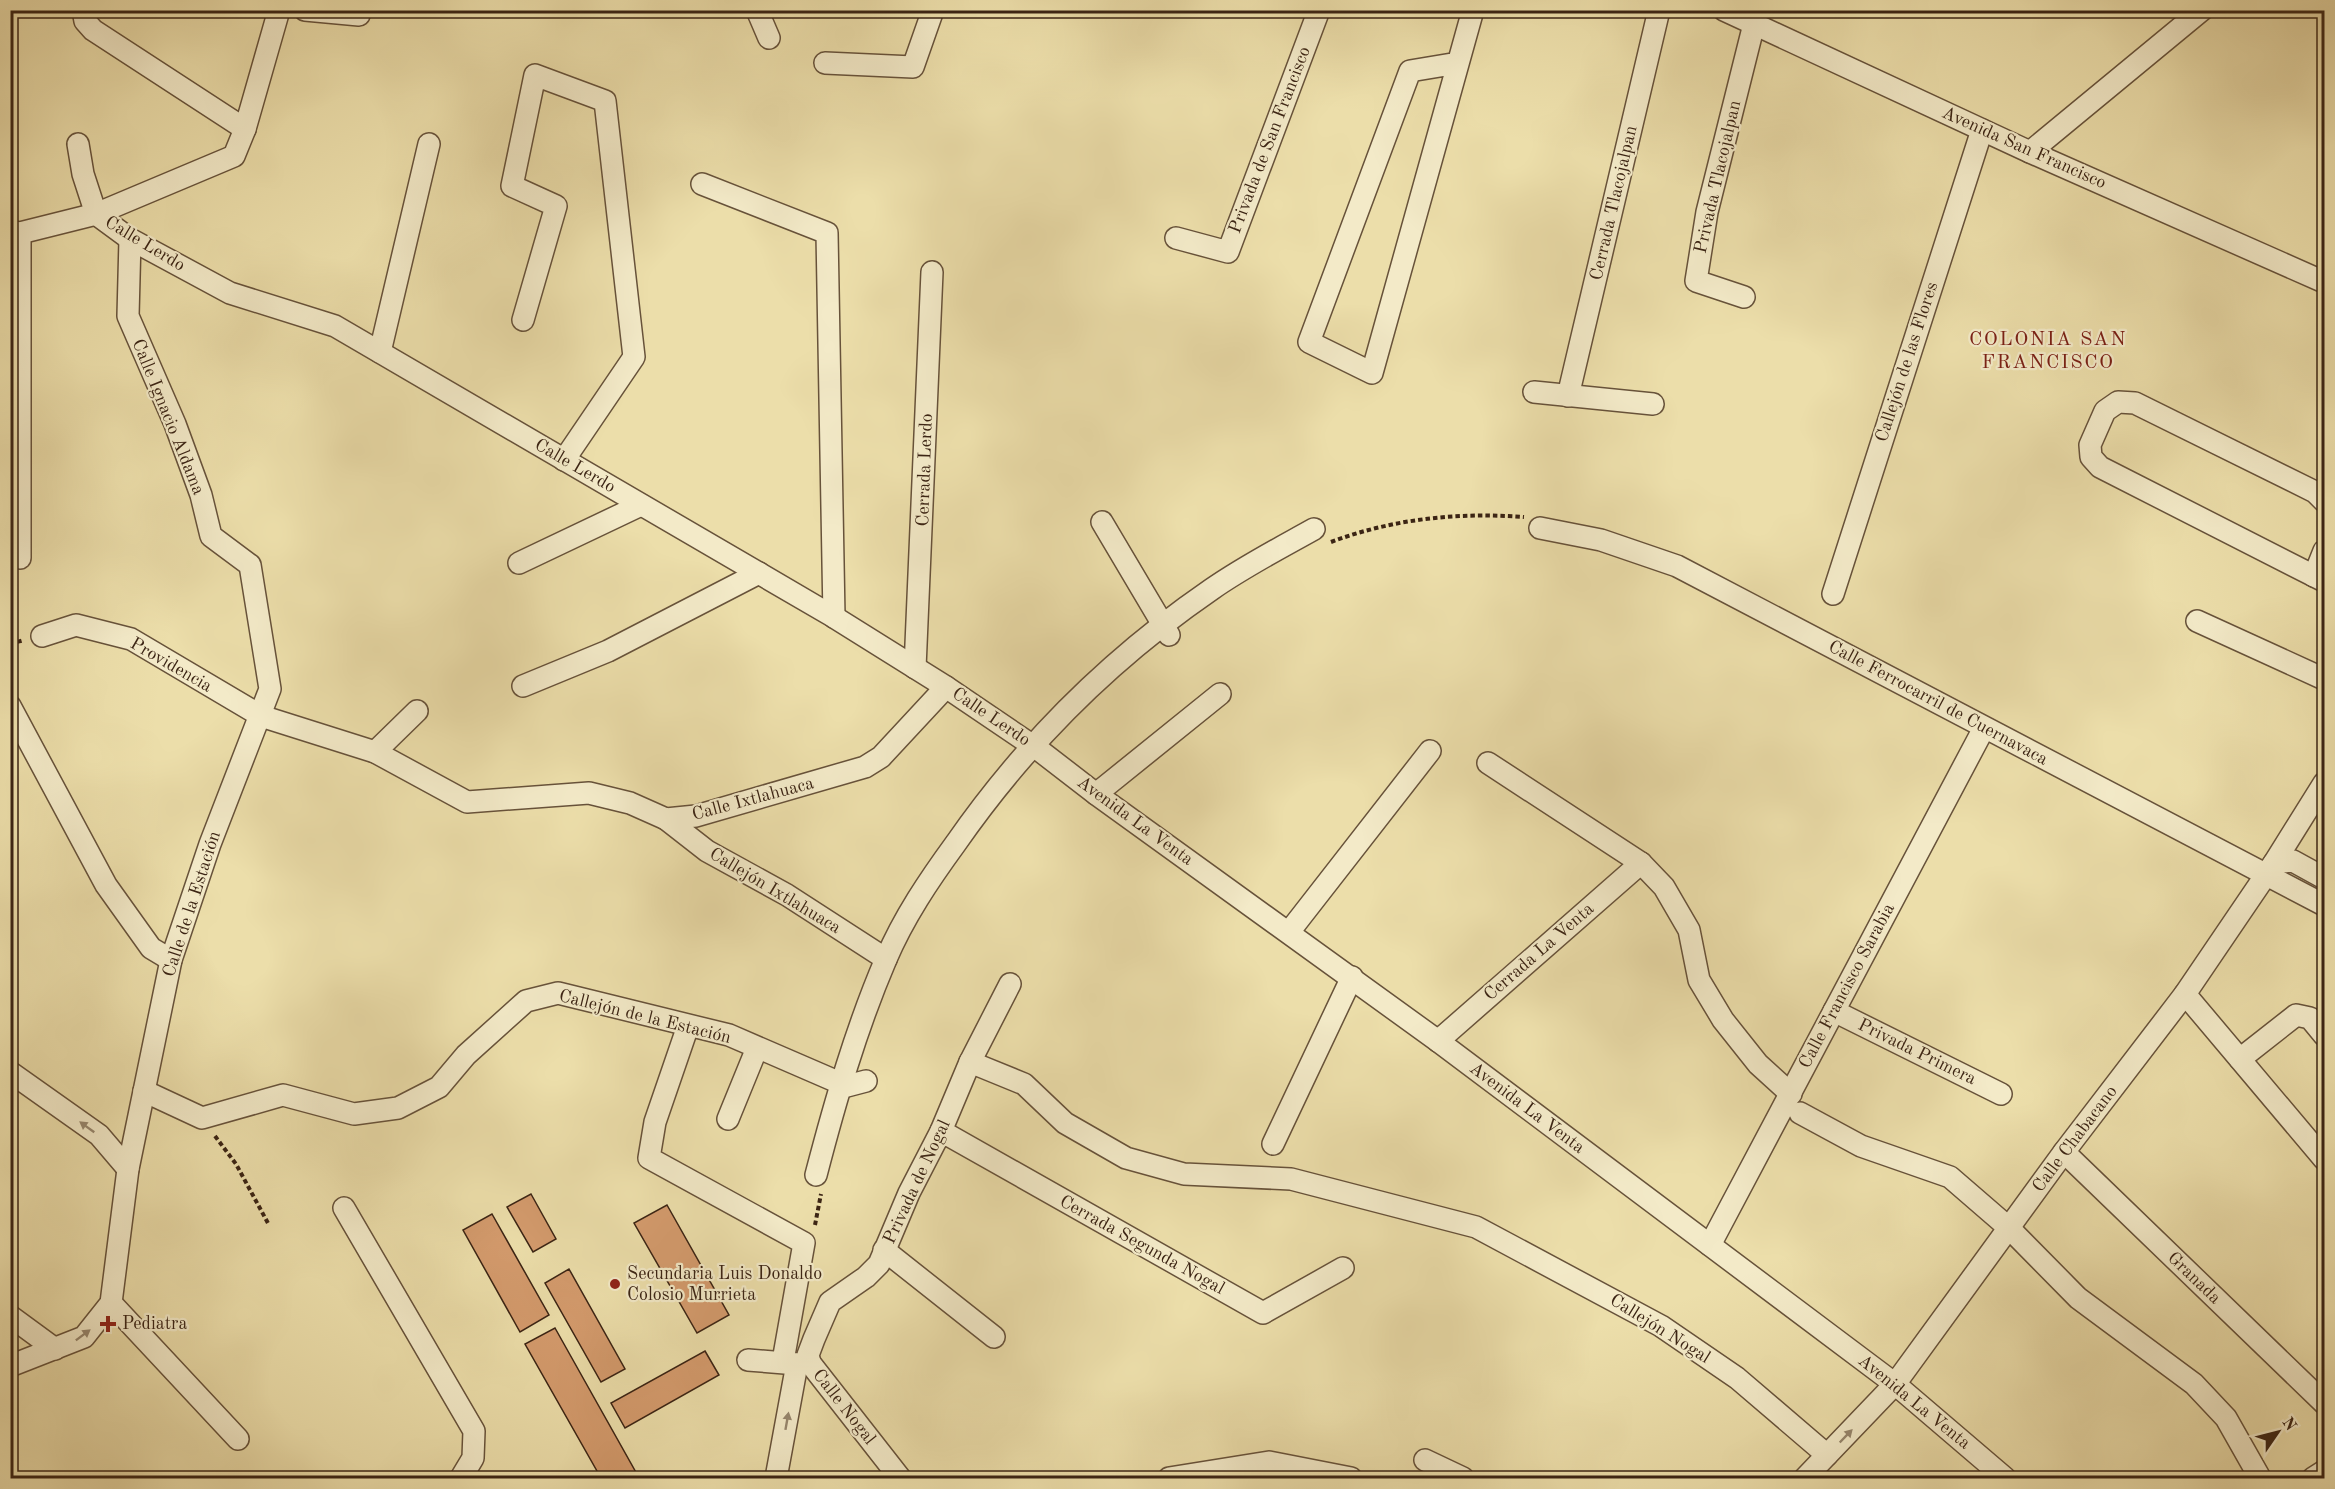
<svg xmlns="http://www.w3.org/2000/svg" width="2335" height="1489" font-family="'Old Standard TT',serif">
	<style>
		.building { fill: #d49b6d; stroke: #3b2414; stroke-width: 1.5 }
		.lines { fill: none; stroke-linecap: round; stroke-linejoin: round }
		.minor-casing { stroke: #67523a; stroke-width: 24 }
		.path { stroke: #3b2414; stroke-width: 4; stroke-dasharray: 4.5 3; stroke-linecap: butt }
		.minor { stroke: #f3eac8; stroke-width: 21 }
		.oneway { fill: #97876e }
		.poi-dot { fill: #8f2418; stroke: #f3eac8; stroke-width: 2 }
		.labels { text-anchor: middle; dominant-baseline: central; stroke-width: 4.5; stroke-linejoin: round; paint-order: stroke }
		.street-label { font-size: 18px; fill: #3b2414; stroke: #f3eac8 }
		.poi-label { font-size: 18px; fill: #3b2414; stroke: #f3eac8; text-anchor: start }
		.neighbourhood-label { font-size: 20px; letter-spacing: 1.5px; fill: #7a1f14; stroke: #f3eac8 }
	</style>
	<rect width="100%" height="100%" fill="#ecdeaa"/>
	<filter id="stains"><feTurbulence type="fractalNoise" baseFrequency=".00333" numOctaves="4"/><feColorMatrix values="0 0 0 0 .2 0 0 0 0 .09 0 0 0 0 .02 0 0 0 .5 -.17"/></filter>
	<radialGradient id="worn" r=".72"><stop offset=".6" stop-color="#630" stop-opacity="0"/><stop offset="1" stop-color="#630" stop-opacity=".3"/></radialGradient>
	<g class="building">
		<path d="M531,1194L556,1239L533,1252L507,1207Z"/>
		<path d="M667,1205L729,1315L697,1333L634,1223Z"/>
		<path d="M492,1214L549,1315L520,1332L463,1230Z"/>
		<path d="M569,1269L625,1369L601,1382L545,1283Z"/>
		<path d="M555,1328L638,1476L634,1478H601L525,1344Z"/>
		<path d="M705,1351L719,1375L625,1428L611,1403Z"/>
	</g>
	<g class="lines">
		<g class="minor-casing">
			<g id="minor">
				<path d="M83,10L85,21L93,30L245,129"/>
				<path d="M305,10L359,15"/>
				<path d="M757,10L769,38"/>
				<path d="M1724,10L2030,152L2324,282"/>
				<path d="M825,63L913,67L933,10"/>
				<path d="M1458,63L1410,71L1309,342L1372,373L1473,10"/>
				<path d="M78,144L83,174L96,214"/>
				<path d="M2030,152L2202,10"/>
				<path d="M702,184L827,233L834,617"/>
				<path d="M96,214L130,239L230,293L335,326L834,617L946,687L1039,750L1096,794L1438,1041L1895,1384L2005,1478"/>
				<path d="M10,231L20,233L96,214L234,156L245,129L279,10"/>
				<path d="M1176,238L1228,252L1319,10"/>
				<path d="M1744,297L1696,281L1707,212L1754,24"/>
				<path d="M523,320L556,206L512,186L535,75L605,101L634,357L564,460"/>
				<path d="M380,352L429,144"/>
				<path d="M1534,392L1653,404"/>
				<path d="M1568,396L1659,10"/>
				<path d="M2324,501L2315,492L2135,403L2118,402L2105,411L2090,445L2091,457L2100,467L2324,581"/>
				<path d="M1102,522L1169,635"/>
				<path d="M1540,528L1601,540L1677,566L2324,905"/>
				<path d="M20,558V233"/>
				<path d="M519,563L641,505"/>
				<path d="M2314,576L2324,551"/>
				<path d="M1833,594L1982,130"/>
				<path d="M2197,621L2324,679"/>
				<path d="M42,636L76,625L131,639L261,716L375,752L467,802L589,793L630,803L666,819L696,816L865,767L881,757L946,687"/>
				<path d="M915,668L932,272"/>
				<path d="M523,686L608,651L759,573"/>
				<path d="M10,706L106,885L151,948L171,960"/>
				<path d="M375,752L417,711"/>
				<path d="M1488,763L1641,863L1664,887L1689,930L1699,980L1723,1020L1758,1064L1791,1094"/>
				<path d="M1096,794L1220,694"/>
				<path d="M666,819L707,851L787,895L886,959"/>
				<path d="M2274,863L2293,861L2324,878"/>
				<path d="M1289,932L1430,751"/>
				<path d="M2185,994L2324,1159"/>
				<path d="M1834,1011L2001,1094"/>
				<path d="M688,1026L655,1122L649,1158L804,1243L783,1361"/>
				<path d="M1438,1041L1641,863"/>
				<path d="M2240,1059L2296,1015L2310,1018L2324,1035"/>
				<path d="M970,1062L1024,1084L1065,1123L1126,1158L1184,1174L1291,1179L1476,1227L1661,1326L1737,1378L1827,1455"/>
				<path d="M10,1072L99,1135L128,1169"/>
				<path d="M144,1091L202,1118L283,1095L354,1114L398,1108L439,1087L466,1055L526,1001L558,993L729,1035L847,1086L866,1081"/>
				<path d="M1800,1113L1861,1146L1950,1177L2009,1228L2078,1298L2194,1384L2226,1418L2260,1478"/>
				<path d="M728,1119L757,1048"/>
				<path d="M941,1131L1263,1313L1343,1268"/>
				<path d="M1273,1144L1352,977"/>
				<path d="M2064,1152L2324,1403"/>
				<path d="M816,1175C835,1102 856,1029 886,959C904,917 929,880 956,843C1027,741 1110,659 1212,589C1245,566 1280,548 1314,529"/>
				<path d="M344,1208L474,1431L473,1458L461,1478"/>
				<path d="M1710,1245L1984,728"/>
				<path d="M884,1250L994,1337"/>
				<path d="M111,1303L238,1439"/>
				<path d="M10,1316L55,1349"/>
				<path d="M748,1360L797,1364"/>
				<path d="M810,1363L808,1355L814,1339L830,1302L866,1277L879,1264L909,1193L941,1131L970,1062L1010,984"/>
				<path d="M810,1363L900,1478"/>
				<path d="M10,1366L84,1337L111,1303L128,1169L171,960L210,844L270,689L250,565L211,536L201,495L175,424L128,316L130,239"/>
				<path d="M1425,1460L1463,1478"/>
				<path d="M776,1478L797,1364"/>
				<path d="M1169,1478L1269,1462L1351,1478"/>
				<path d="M1805,1478L1895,1384L2064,1152L2185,994L2274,863L2324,783"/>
				<path d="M2313,1478L2324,1471"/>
			</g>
		</g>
		<g class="path">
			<path d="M1331,542C1392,519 1458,512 1524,517"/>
			<path d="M10,644L24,640"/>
			<path d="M215,1136L236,1164L269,1225"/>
			<path d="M815,1225L821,1194"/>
		</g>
		<use href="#minor" class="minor"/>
	</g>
	<defs><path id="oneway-solid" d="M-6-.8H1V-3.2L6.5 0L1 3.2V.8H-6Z" transform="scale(1.5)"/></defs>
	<g class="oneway">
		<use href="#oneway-solid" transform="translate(87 1127) rotate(-144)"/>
		<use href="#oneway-solid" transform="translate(83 1335) rotate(-37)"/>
		<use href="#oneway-solid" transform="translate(787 1421) rotate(-80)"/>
		<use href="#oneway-solid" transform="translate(1846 1436) rotate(-46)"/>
	</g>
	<g class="poi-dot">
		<circle cx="615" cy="1284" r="6"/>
		<path d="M105 1315h6v6h6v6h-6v6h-6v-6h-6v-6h6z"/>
	</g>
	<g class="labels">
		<g class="street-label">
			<text transform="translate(1270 140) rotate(-69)">Privada de San Francisco</text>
			<text transform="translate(2024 148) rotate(24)">Avenida San Francisco</text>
			<text transform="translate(1718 177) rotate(-77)">Privada Tlacojalpan</text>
			<text transform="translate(1614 203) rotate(-77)">Cerrada Tlacojalpan</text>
			<text transform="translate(145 244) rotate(31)">Calle Lerdo</text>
			<text transform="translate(1907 362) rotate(-72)">Callejón de las Flores</text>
			<text transform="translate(168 417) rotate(68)">Calle Ignacio Aldama</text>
			<text transform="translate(575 466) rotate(30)">Calle Lerdo</text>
			<text transform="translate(925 470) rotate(-88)">Cerrada Lerdo</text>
			<text transform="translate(171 665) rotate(30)">Providencia</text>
			<text transform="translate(1938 703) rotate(28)">Calle Ferrocarril de Cuernavaca</text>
			<text transform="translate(991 717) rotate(34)">Calle Lerdo</text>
			<text transform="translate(753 799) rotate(-15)">Calle Ixtlahuaca</text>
			<text transform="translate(1135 821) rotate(36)">Avenida La Venta</text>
			<text transform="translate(775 891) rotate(31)">Callejón Ixtlahuaca</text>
			<text transform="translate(192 904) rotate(-72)">Calle de la Estación</text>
			<text transform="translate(1539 952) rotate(-41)">Cerrada La Venta</text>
			<text transform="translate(1847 986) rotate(-62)">Calle Francisco Sarabia</text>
			<text transform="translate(645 1017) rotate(14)">Callejón de la Estación</text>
			<text transform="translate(1917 1052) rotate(26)">Privada Primera</text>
			<text transform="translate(1527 1108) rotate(37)">Avenida La Venta</text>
			<text transform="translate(2075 1139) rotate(-53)">Calle Chabacano</text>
			<text transform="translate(917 1182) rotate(-65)">Privada de Nogal</text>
			<text transform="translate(1142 1245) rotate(29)">Cerrada Segunda Nogal</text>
			<text transform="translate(2194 1278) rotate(44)">Granada</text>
			<text transform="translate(1660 1329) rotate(32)">Callejón Nogal</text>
			<text transform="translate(1914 1402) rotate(39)">Avenida La Venta</text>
			<text transform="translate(844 1407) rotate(52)">Calle Nogal</text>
		</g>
		<g class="poi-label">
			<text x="627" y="1274">Secundaria Luis Donaldo<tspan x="627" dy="21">Colosio Murrieta</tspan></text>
			<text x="122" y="1324">Pediatra</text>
		</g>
		<g class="neighbourhood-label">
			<text x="2048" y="340">COLONIA SAN<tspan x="2048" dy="23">FRANCISCO</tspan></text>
		</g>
	</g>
	<rect width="2335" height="1489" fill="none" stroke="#ecdeaa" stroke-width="36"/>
	<rect x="12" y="12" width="2311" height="1465" fill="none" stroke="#3b2414" stroke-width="3"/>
	<rect x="18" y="18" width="2299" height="1453" fill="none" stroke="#3b2414" stroke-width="1.5"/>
	<g transform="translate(2278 1432) rotate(55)" stroke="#f3eac8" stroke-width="4.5" paint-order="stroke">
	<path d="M0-4.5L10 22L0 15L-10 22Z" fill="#3b2414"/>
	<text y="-9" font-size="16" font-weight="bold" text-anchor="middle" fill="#3b2414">N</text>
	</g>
	<rect width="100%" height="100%" filter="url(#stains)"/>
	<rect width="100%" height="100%" fill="url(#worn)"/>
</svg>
